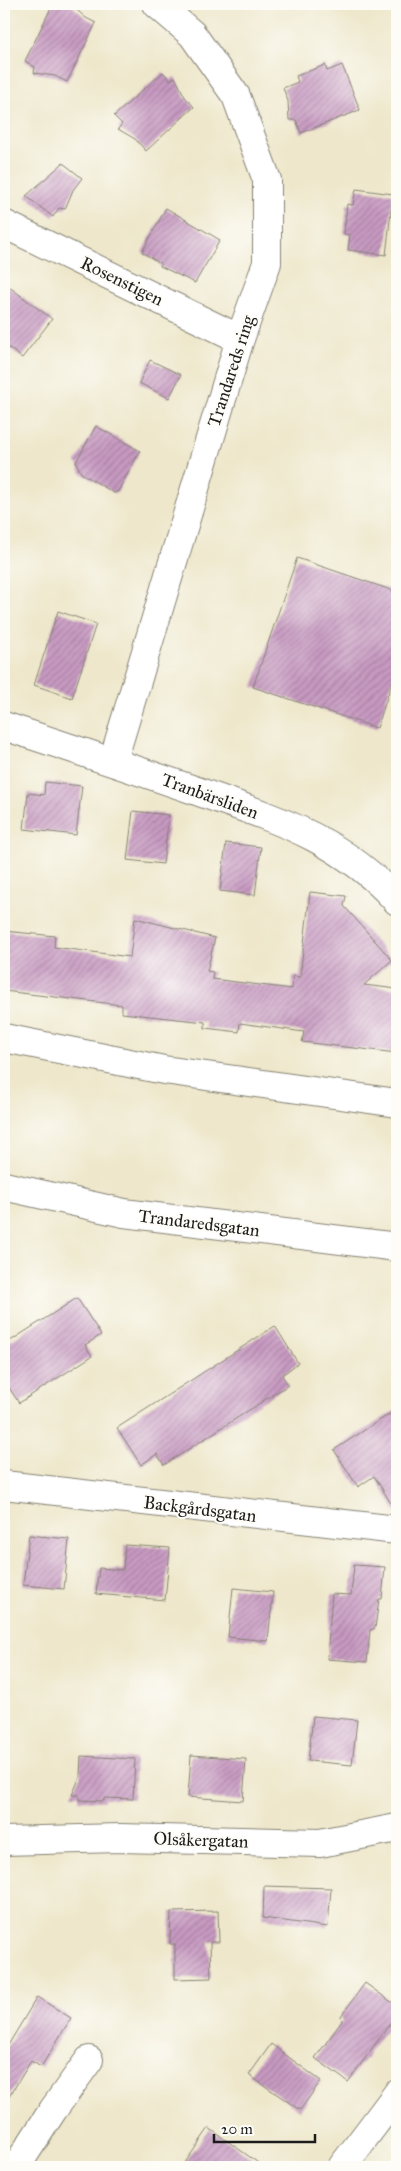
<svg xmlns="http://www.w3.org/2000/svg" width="401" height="2171" font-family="'IM FELL Great Primer',serif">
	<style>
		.building { fill: url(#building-hatch) }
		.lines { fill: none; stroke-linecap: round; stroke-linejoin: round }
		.minor-casing { stroke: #858274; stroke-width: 30 }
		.tertiary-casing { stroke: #858274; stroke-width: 30 }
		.minor { stroke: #fff; stroke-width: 28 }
		.tertiary { stroke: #fff; stroke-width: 28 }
		.labels { text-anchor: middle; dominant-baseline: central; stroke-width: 4; stroke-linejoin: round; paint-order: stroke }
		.street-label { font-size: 18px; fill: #1c1c1c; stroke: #fdfcf7 }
	</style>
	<defs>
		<pattern id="building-hatch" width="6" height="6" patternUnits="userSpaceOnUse" patternTransform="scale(1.25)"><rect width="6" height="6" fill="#c89ac2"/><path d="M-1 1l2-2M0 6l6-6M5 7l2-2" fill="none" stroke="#a27d9d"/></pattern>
	</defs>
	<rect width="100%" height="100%" fill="#fdfcf7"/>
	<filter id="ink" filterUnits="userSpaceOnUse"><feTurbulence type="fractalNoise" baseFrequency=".02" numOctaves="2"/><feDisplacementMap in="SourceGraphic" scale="10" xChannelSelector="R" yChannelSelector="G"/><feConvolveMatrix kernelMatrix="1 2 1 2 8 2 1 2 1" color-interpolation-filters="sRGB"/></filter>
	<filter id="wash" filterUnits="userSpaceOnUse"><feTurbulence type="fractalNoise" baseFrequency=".0096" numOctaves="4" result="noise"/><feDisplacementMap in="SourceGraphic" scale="20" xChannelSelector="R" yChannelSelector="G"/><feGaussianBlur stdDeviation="1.12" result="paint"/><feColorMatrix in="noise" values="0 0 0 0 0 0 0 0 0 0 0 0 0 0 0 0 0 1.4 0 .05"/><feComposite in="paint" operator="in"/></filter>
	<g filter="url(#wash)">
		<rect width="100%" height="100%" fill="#eee7cb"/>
		<g id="blocks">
			<g class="building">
				<path d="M53,4H70L86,18L96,23L67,82L55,76L34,73L35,67L25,61Z"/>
				<path d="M325,65L327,71L342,65L360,110L301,133L296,120H289L288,101L283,88L298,82L296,76Z"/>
				<path d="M163,72L170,80L175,77L185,97L194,107L146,151L135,139L118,129L122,124L114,116Z"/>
				<path d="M63,163L82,178L73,190L65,209L59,208L53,217L26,196Z"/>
				<path d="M356,189L393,194L386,255L348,250L350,235L344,234L347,204L353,205Z"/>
				<path d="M166,208L220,240L195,283L160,266L161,264L142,252Z"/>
				<path d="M4,283L52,319L22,358L4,344Z"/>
				<path d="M150,360L181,375L169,398L139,383Z"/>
				<path d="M96,426L140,451L118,491L114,493L81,473L76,462Z"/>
				<path d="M297,558L397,592V667L377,728L253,687Z"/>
				<path d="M58,611L96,624L72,698L34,685Z"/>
				<path d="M45,782L82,786L76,835L24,829L28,793L44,795Z"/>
				<path d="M133,811L169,815L163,864L127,860Z"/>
				<path d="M226,843L261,847L255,895L220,891Z"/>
				<path d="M310,892L346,896L344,906L392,960L364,985L397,989V1053L302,1042L304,1032L240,1023L239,1032L205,1028V1022L122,1013V1005L4,991V931L55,936L54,947L130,957L135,918L215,938L207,971L213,972L212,979L292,989L293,976L300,977Z"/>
				<path d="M77,1298L101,1335L85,1345L92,1356L19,1403L4,1380V1345Z"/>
				<path d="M275,1326L298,1363L282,1375L288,1385L164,1465L157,1454L141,1465L117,1428Z"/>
				<path d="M397,1409V1513L374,1476L358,1487L334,1450Z"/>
				<path d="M29,1535L69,1539L64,1589L23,1585Z"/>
				<path d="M125,1545L170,1548L165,1600L96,1594L99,1568L123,1570Z"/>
				<path d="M354,1565L385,1567L382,1599H379L375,1628L370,1630L367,1662L327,1659L332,1594L351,1595Z"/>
				<path d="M233,1588L273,1592L268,1641L228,1637Z"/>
				<path d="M313,1716L357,1720L352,1765L308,1761Z"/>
				<path d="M191,1755L246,1759L243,1801L188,1797Z"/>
				<path d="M81,1756L135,1759L133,1799L104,1798V1801L79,1800V1795H72L80,1777Z"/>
				<path d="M264,1886L331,1888L328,1927L263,1918Z"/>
				<path d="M218,1911L219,1942H210L211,1978L175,1979V1944H170L171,1912Z"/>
				<path d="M365,1983L397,2006V2014L348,2082L315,2058L342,2021L341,2016Z"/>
				<path d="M37,1997L71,2018L41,2067L31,2061L4,2105V2052Z"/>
				<path d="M271,2044L321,2081L300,2110L249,2075Z"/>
				<path d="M209,2128L264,2167H182Z"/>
			</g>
		</g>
	</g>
	<g filter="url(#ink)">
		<use href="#blocks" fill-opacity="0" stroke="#858274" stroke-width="1"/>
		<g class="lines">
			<g class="minor-casing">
				<g id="minor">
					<path d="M4,224L240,339"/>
					<path d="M4,726C67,747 131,768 194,790C272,818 340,837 397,901"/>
					<path d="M113,761L240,339L267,263V180L236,96L192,34L157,4"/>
					<path d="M4,1038L164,1070L397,1103"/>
					<path d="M4,1485L397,1530"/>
					<path d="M4,1841L120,1838L320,1843L397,1828"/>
					<path d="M16,2167L53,2110L89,2060"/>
					<path d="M342,2167L397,2094"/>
				</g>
			</g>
			<g class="tertiary-casing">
				<path id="tertiary" d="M4,1186L124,1213L397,1247"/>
			</g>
			<use href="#minor" class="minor"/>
			<use href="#tertiary" class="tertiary"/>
		</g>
	</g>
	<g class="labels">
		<g class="street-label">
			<text transform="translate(122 281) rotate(26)">Rosenstigen</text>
			<text transform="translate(231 371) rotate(-72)">Trandareds ring</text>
			<text transform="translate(210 796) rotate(20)">Tranbärsliden</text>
			<text transform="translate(199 1223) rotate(7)">Trandaredsgatan</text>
			<text transform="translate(200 1509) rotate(7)">Backgårdsgatan</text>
			<text transform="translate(201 1840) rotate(2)">Olsåkergatan</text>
		</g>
	</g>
	<rect width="401" height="2171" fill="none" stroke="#fdfcf7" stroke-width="20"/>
	<path d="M214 2134v8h101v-8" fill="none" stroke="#1c1c1c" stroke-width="2.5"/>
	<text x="221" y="2134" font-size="15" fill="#1c1c1c" stroke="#fdfcf7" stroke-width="4" paint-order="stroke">20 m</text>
</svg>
